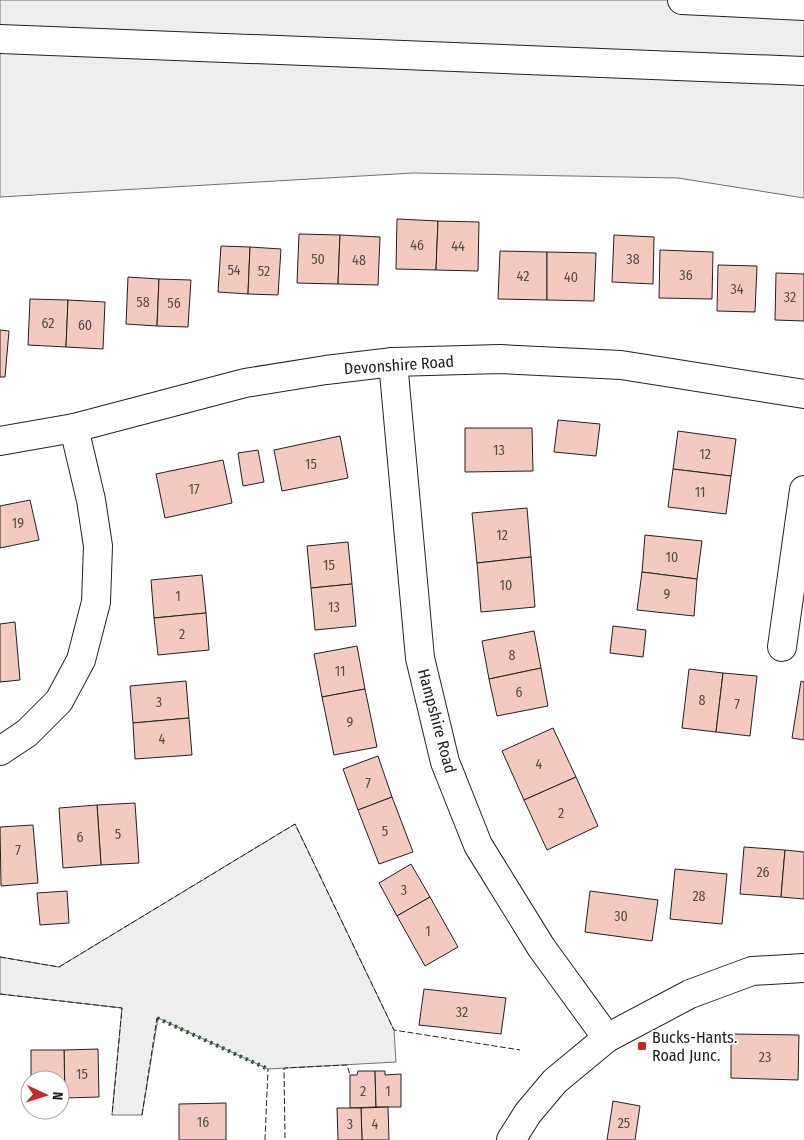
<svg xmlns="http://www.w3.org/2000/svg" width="804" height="1140" font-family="'Fira Sans Condensed',sans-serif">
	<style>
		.green { fill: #eee; stroke: #6f6f6f }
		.building { fill: #f3c9c0; stroke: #222 }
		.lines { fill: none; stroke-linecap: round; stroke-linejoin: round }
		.minor-casing { stroke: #222; stroke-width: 30 }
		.highway-casing { stroke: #222; stroke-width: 30 }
		.minor { stroke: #fff; stroke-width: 28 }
		.highway { stroke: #fff; stroke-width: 28 }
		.hedge { stroke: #2f5e38; stroke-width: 4; stroke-dasharray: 2.5 4; stroke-linecap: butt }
		.fence { stroke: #222; stroke-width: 1; stroke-dasharray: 6 2.5; stroke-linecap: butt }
		.poi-dot { fill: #c62828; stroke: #fff; stroke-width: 2 }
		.labels { text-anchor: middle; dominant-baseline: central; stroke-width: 4; stroke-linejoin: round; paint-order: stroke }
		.number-label { font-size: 14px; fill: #564c4a }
		.street-label { font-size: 16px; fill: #222; stroke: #fff }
		.poi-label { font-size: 16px; fill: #222; stroke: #fff; text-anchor: start }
	</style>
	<rect width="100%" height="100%" fill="#fff"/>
	<g class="green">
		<path d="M0,0H804V198L678,178L413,173L0,197Z"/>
		<path d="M295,824L394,1030L396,1062L268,1069L158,1018L142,1115H112L122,1008L0,994V957L59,967Z"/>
	</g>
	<g class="building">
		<path d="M397,219L438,221L436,270L396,269Z"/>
		<path d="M438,221L479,222L478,271L436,270Z"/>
		<path d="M299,234L340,235L338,284L297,283Z"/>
		<path d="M340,235L380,237L378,285L338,284Z"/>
		<path d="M614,235L654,237L653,284L612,282Z"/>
		<path d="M221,246L250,247L248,294L218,292Z"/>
		<path d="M250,247L281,249L278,295L248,294Z"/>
		<path d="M660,250L713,252L712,299L659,298Z"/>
		<path d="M500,251L547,252V300L498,299Z"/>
		<path d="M547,252L596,253L594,301L547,300Z"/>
		<path d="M718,265L757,266L755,312L717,311Z"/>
		<path d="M776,273L804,274V321L775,320Z"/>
		<path d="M128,277L159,279L157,326L126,324Z"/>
		<path d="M159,279L191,280L188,327L157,326Z"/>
		<path d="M30,299L68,300L66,347L28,345Z"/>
		<path d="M68,300L105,302L103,349L66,347Z"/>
		<path d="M0,330L9,331L5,377H0Z"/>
		<path d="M558,420L600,424L596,456L554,452Z"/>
		<path d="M465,428H532L533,471L465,472Z"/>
		<path d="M678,431L736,439L731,476L673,469Z"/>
		<path d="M340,436L348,478L282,491L274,450Z"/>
		<path d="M258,450L264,482L243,486L238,453Z"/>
		<path d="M223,460L232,503L165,518L156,474Z"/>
		<path d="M673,469L731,476L726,514L668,507Z"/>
		<path d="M30,500L39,540L0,548V506Z"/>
		<path d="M527,508L531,557L477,563L472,513Z"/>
		<path d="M645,535L702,541L697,579L642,572Z"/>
		<path d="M348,542L352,584L311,588L307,546Z"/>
		<path d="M531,557L535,607L481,612L477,563Z"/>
		<path d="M642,572L697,579L694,616L637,610Z"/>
		<path d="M202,575L206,613L154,618L151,580Z"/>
		<path d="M352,584L356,626L315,630L311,588Z"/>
		<path d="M206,613L209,650L158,655L154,618Z"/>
		<path d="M15,622L20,680L0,682V624Z"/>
		<path d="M613,626L646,630L643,657L610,653Z"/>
		<path d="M534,631L541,668L489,679L482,641Z"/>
		<path d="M357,646L365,689L322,697L314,654Z"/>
		<path d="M541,668L548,706L497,716L489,679Z"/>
		<path d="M689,669L723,673L716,732L682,728Z"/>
		<path d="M723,673L757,676L750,736L716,732Z"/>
		<path d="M186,681L189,718L133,723L130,686Z"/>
		<path d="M801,681L804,682V740L792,738Z"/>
		<path d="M365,689L377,747L334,755L322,697Z"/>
		<path d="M189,718L192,755L135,759L133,723Z"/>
		<path d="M553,728L576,777L524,800L502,751Z"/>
		<path d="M378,756L392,797L358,810L343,769Z"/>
		<path d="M576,777L598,826L547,850L524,800Z"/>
		<path d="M392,797L413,852L379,864L358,810Z"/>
		<path d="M135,803L139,863L101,865L97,805Z"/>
		<path d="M97,805L101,865L63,868L59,808Z"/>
		<path d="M33,825L38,883L1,886L0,827Z"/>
		<path d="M744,847L785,850L781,897L740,894Z"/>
		<path d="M785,850L804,852V899L781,897Z"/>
		<path d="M411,864L430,897L397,916L379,883Z"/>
		<path d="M675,869L727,874L722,924L670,919Z"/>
		<path d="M67,891L69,923L40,925L37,893Z"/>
		<path d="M590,891L658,900L652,941L585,932Z"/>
		<path d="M430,897L458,947L425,966L397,916Z"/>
		<path d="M424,989L506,998L501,1034L419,1025Z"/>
		<path d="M731,1034L799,1035L798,1080L731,1078Z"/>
		<path d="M98,1049L99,1097L65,1098L64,1050Z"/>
		<path d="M31,1050H64L65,1098H60V1080H31Z"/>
		<path d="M358,1071H375L376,1107L350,1108V1075H357Z"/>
		<path d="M375,1071H385V1075L401,1074V1107H376Z"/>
		<path d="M613,1101L640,1106L635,1140H607Z"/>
		<path d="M226,1103V1140H179V1104Z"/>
		<path d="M388,1107L389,1140H362L361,1108Z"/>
		<path d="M337,1108H361L362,1140H338Z"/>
	</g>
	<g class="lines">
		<g class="minor-casing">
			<g id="minor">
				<path d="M393,362L420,658L445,762L478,845L541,947L607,1038"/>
				<path d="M0,441L74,428L245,383L326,370L393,362L500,359L621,365L804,394"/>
				<path d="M782,647L804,490"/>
				<path d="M0,751L27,733L59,701L81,660L96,602L98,546L91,500L74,428"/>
				<path d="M511,1140L528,1113L555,1081L607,1038L690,994L752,971L804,968"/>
			</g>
		</g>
		<g class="highway-casing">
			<g id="highway">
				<path d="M682,0L804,6"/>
				<path d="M0,39L804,71"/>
			</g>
		</g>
		<use href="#minor" class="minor"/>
		<use href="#highway" class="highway"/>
		<path class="hedge" d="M157,1018L268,1069"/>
		<g class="fence">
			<path d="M0,957L59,967L295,824L394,1030L520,1050"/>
			<path d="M0,994L122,1008L112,1115"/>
			<path d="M142,1115L157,1018"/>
			<path d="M285,1138L284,1068L347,1065L350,1075"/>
			<path d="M265,1140L268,1069"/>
		</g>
	</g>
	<rect class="poi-dot" x="637" y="1041" width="10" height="10" rx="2.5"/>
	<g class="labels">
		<g class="number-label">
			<text x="417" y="245">46</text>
			<text x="458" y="246">44</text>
			<text x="318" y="259">50</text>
			<text x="633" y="259">38</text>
			<text x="359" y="260">48</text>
			<text x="234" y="270">54</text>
			<text x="264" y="271">52</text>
			<text x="686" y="275">36</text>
			<text x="523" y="276">42</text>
			<text x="571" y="277">40</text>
			<text x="737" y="289">34</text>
			<text x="790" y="297">32</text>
			<text x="143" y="302">58</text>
			<text x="174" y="303">56</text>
			<text x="48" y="323">62</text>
			<text x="85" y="325">60</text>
			<text x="499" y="450">13</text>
			<text x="705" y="454">12</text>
			<text x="311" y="464">15</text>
			<text x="194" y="489">17</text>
			<text x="700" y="492">11</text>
			<text x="18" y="523">19</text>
			<text x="502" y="535">12</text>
			<text x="672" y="557">10</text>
			<text x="329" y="565">15</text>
			<text x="506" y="585">10</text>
			<text x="667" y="594">9</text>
			<text x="178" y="596">1</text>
			<text x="334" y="607">13</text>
			<text x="182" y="634">2</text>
			<text x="512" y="655">8</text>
			<text x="340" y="671">11</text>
			<text x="519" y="692">6</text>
			<text x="702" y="700">8</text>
			<text x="159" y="702">3</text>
			<text x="737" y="704">7</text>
			<text x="350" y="722">9</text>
			<text x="162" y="739">4</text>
			<text x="539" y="764">4</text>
			<text x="368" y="783">7</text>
			<text x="561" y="813">2</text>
			<text x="385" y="831">5</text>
			<text x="118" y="834">5</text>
			<text x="80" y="837">6</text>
			<text x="18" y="850">7</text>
			<text x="763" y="872">26</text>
			<text x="404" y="890">3</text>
			<text x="699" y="896">28</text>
			<text x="621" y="916">30</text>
			<text x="428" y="931">1</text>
			<text x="462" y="1012">32</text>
			<text x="765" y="1057">23</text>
			<text x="82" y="1074">15</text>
			<text x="363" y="1091">2</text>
			<text x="388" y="1091">1</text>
			<text x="203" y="1122">16</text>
			<text x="624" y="1123">25</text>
			<text x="350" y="1124">3</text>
			<text x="375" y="1124">4</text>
		</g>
		<g class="street-label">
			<text transform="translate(399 365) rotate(-4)">Devonshire Road</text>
			<text transform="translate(437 721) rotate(75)">Hampshire Road</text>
		</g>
		<g class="poi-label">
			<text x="652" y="1037">Bucks-Hants.<tspan x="652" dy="18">Road Junc.</tspan></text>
		</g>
	</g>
	<g transform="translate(45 1095) rotate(94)"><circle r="24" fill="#ffffff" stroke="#a7a7a7"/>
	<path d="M0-4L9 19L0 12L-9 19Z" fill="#c62828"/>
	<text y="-8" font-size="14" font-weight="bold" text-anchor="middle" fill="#222222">N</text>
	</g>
</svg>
